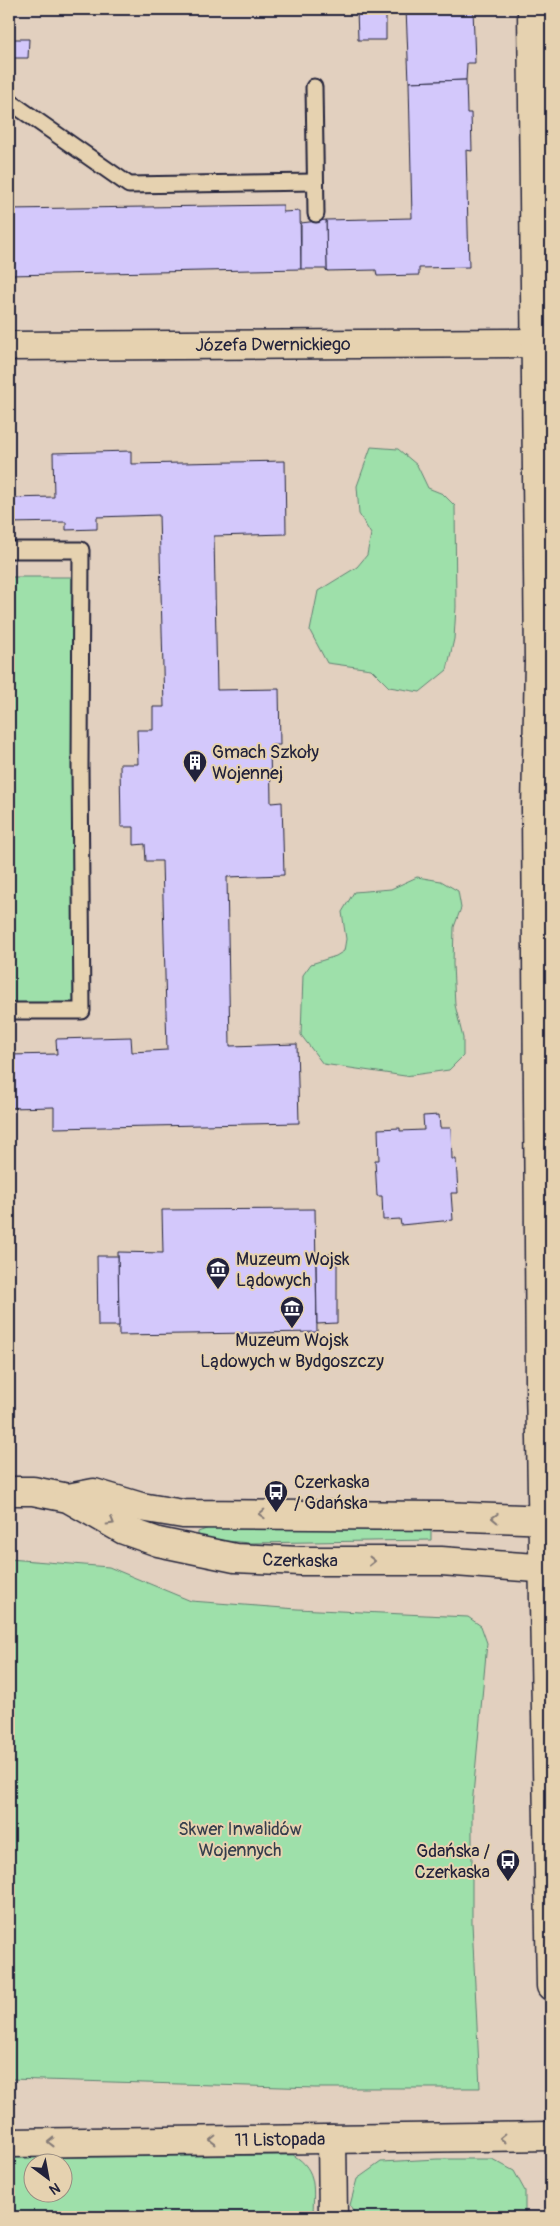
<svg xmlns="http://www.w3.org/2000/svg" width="560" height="2226" font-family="Pangolin,sans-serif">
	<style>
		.green { fill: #9ee0aa; stroke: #608172; fill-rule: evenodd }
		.building { fill: #d3c8fb; stroke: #22223b }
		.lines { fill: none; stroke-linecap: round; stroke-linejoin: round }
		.lane-casing { stroke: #22223b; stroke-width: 19 }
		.street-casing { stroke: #22223b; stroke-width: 31 }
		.secondary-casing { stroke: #22223b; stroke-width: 31 }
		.lane { stroke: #e6d2b0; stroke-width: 15 }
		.street { stroke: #e6d2b0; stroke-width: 28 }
		.secondary { stroke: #e6d2b0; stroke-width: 28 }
		.oneway { stroke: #847a76 }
		.labels { text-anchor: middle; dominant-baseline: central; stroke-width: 4; stroke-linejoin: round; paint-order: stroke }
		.street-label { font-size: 18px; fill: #22223b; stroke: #e6d2b0 }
		.poi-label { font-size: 18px; fill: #22223b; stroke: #e6d2b0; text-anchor: start }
		.park-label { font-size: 18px; fill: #353e4c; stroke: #e6d2b0 }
	</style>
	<rect width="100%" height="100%" fill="#e2d0bf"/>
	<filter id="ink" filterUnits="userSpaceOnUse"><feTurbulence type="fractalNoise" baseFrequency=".02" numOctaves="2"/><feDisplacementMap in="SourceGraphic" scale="10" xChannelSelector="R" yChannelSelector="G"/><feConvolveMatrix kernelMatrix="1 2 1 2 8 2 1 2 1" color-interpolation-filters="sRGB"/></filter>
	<g filter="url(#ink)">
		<g class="green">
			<path d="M371,447L398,449L417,465L428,488L443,494L455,506L456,607L454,639L447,670L420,692L389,687L371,669L327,663L310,631L318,591L357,567L367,555L371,534L359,514L357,486Z"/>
			<path d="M9,577H81L79,1010H9Z"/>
			<path d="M417,877L441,881L458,891L461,908L454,927L453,964L455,1005L463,1038V1056L449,1070L405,1076L323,1064L301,1035L303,975L311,964L336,956L344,951L346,939L342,912L354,892L391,889Z"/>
			<path d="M431,1526V1540L250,1543L203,1539L198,1535V1532L212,1527Z"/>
			<path d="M9,1559L109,1567L191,1601L297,1609L468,1617L481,1626L487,1643L472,1806V1923L480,2088H316L9,2079Z"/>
			<path d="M293,2155C319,2170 313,2191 313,2217H9V2158ZM32,2164H62V2194H32Z"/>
			<path d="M437,2159H492L514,2171L525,2191V2217H356L350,2205L357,2179L381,2162Z"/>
		</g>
		<g class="building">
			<path d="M357,9H386V40H358Z"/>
			<path d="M406,9H473L475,63H467L466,80L409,82Z"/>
			<path d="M9,39H29L28,58H9Z"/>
			<path d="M466,80L467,113H471L472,151L466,150L469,267L419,268V275L377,276L376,270L327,271L326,220L412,218L409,82Z"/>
			<path d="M283,205V212L300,211L301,269L9,275V209Z"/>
			<path d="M326,220L327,271L326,269H301V223Z"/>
			<path d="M131,451V464L285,461L286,534L214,536L217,690L279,689L280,745H270L271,803L282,802L284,875L227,877L230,1046L297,1044L299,1123L54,1128V1107L9,1108V1055L57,1054L56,1039L131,1037L132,1052L167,1050L162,861H146L145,844L134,845V827H121L120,764H138L137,730H153V707H164L159,515L97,517V529L66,530V522L9,523V498L54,497L53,453Z"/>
			<path d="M439,1115L440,1128H451L452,1159H456L458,1193H451L453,1220L401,1225L400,1219L383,1220L382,1196H377L375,1160H379L378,1129L400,1128V1131L424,1130L423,1116Z"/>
			<path d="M315,1209L317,1332L119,1335L118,1252L163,1253L162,1210Z"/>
			<path d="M337,1254V1323L317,1324L316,1255Z"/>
			<path d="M97,1256H118L119,1326H98Z"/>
		</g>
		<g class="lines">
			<g class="lane-casing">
				<g id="lane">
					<path d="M314,87L316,214"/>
					<path d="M9,101L129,185L315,182"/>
					<path d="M9,550H81L80,766L82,1011H9"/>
				</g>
			</g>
			<g class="street-casing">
				<g id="street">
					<path id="s1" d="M9,346L536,343"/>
					<path d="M332,2139L333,2217"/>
					<path id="s2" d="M9,2143L551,2136"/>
				</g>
			</g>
			<g class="secondary-casing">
				<g id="secondary">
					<path d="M532,9L539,661L536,809L540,1383L551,1986"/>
					<path id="s3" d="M9,1491H33L68,1498L124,1530L158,1542L235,1558L300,1561H441L551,1569"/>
					<path d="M68,1498L94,1493L141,1507L183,1514L442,1516L551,1520"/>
				</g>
			</g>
			<use href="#lane" class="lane"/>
			<use href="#street" class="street"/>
			<use href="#secondary" class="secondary"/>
		</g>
		<defs><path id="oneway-chevron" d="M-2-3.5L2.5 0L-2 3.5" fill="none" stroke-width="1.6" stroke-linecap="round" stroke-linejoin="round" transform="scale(1.25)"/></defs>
		<g class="oneway">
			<use href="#oneway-chevron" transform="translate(262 1514) rotate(178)"/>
			<use href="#oneway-chevron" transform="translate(495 1518) rotate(-178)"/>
			<use href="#oneway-chevron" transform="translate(111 1522) rotate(30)"/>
			<use href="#oneway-chevron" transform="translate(372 1561)"/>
			<use href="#oneway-chevron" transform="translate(503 2138) rotate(179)"/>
			<use href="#oneway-chevron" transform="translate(213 2140) rotate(179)"/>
			<use href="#oneway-chevron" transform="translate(51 2142) rotate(179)"/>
		</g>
	</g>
	<defs>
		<g id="building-pin" transform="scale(1.25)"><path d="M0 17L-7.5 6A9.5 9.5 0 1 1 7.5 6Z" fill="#22223b" stroke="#e6d2b0"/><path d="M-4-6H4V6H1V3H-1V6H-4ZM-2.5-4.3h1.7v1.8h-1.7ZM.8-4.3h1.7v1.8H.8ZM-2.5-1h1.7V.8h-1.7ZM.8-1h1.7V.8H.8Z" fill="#fff"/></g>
		<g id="museum-pin" transform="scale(1.25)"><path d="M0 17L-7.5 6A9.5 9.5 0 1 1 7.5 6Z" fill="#22223b" stroke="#e6d2b0"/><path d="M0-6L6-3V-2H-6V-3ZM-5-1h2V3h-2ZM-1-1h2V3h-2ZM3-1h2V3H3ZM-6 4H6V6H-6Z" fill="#fff"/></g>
		<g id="bus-pin" transform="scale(1.25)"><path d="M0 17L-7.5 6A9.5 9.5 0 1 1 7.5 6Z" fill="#22223b" stroke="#e6d2b0"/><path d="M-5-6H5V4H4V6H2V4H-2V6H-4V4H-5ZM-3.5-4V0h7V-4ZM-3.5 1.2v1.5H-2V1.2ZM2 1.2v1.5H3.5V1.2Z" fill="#fff"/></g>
	</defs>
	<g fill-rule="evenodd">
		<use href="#building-pin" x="195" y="762"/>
		<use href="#museum-pin" x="218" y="1269"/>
		<use href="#museum-pin" x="292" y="1308"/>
		<use href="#bus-pin" x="276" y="1492"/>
		<use href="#bus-pin" x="508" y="1861"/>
	</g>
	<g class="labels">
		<g class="street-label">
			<text stroke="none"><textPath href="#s1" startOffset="264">Józefa Dwernickiego</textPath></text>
			<text stroke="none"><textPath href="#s3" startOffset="304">Czerkaska</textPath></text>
			<text stroke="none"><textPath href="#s2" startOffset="271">11 Listopada</textPath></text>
		</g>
		<g class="poi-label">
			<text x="212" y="752">Gmach Szkoły<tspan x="212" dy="21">Wojennej</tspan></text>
			<text x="236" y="1259">Muzeum Wojsk<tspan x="236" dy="21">Lądowych</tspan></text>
			<text x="292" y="1340" text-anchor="middle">Muzeum Wojsk<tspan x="292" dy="21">Lądowych w Bydgoszczy</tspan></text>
			<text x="294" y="1482">Czerkaska<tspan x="294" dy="21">/ Gdańska</tspan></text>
			<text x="490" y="1851" text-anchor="end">Gdańska /<tspan x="490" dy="21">Czerkaska</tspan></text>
		</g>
		<g class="park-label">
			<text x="240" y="1829">Skwer Inwalidów<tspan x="240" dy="21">Wojennych</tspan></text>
		</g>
	</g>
	<rect width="560" height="2226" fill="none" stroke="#e6d2b0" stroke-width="30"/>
	<rect x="15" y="15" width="530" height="2196" fill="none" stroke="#22223b" stroke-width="2" filter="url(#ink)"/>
	<g transform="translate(48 2178) rotate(148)"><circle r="24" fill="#e6d2b0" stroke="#988c81"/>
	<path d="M0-4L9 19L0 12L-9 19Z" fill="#22223b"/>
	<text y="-8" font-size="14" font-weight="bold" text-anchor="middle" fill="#22223b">N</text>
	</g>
</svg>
